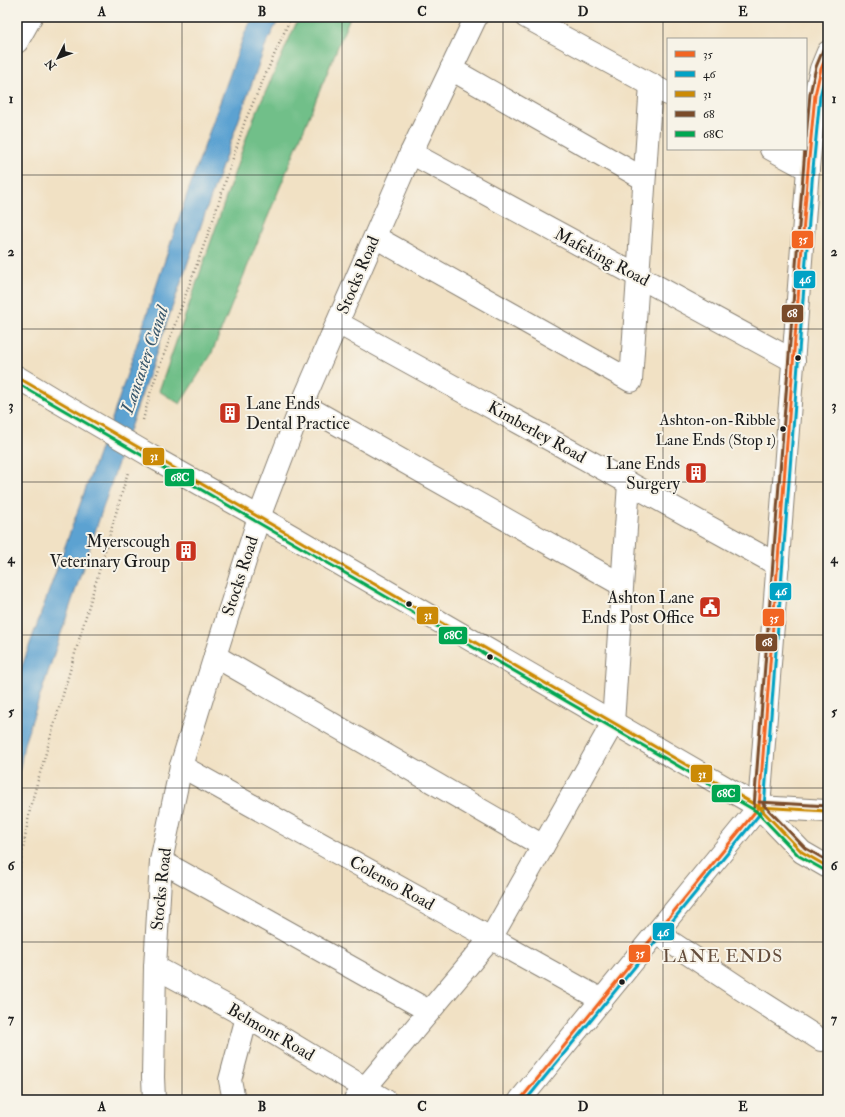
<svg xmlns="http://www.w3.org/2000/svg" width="845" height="1117" font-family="'IM FELL Double Pica',serif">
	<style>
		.forest { fill: #71bf89; stroke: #466e52 }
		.water { fill: #5ca2d1; stroke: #3c5f76 }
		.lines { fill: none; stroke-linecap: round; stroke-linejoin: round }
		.minor-casing { stroke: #867e70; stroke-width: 24 }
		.major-casing { stroke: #867e70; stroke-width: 24 }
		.highway-casing { stroke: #867e70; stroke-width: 24 }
		.path { stroke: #867e70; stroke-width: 2.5; stroke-dasharray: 1 3; stroke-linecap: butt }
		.minor { stroke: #fff; stroke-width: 22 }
		.major { stroke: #fff; stroke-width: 22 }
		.highway { stroke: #fff; stroke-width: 22 }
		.highway-bridge-casing { stroke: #867e70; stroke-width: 24; stroke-linecap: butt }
		.highway-bridge { stroke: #fff; stroke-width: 22 }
		.bus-1-casing { stroke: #f7f3e8; stroke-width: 6 }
		.bus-2-casing { stroke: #f7f3e8; stroke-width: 6 }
		.bus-3-casing { stroke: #f7f3e8; stroke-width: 6 }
		.bus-4-casing { stroke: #f7f3e8; stroke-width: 6 }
		.bus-5-casing { stroke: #f7f3e8; stroke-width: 6 }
		.bus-1 { stroke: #f26522; stroke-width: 3 }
		.bus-2 { stroke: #01a2c5; stroke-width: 3 }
		.bus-3 { stroke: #cb8a06; stroke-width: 3 }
		.bus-4 { stroke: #7a4b2a; stroke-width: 3 }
		.bus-5 { stroke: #00a651; stroke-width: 3 }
		.grid { fill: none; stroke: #1c1c1c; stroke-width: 1; stroke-opacity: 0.55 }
		.bus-dot { fill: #1c1c1c; stroke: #f7f3e8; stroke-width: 1.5 }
		.labels { text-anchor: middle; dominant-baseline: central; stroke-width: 4; stroke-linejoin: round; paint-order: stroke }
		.bus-label { font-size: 16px; fill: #1c1c1c; stroke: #f7f3e8; text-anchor: end }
		.street-label { font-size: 17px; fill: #1c1c1c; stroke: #f7f3e8 }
		.poi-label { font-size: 17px; fill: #1c1c1c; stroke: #f7f3e8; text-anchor: end }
		.water-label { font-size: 18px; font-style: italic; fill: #39586d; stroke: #f7f3e8 }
		.neighbourhood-label { font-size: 18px; letter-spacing: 1px; fill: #644d3c; stroke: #f7f3e8 }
		.line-badge { stroke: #f7f3e8; stroke-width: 1.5 }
		.badge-label { font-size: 11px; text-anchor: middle; font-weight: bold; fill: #fff }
		.neatline { fill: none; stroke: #1c1c1c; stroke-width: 1.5 }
		.grid-label { font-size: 13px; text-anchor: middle; font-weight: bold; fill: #1c1c1c }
	</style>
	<rect width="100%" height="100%" fill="#f7f3e8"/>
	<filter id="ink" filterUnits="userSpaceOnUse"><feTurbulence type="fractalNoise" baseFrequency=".025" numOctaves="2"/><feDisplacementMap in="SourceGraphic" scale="8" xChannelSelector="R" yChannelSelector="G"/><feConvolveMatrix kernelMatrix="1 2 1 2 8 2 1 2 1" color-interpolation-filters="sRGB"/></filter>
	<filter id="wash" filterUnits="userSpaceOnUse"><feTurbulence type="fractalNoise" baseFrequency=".012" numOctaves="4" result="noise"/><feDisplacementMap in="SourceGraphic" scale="16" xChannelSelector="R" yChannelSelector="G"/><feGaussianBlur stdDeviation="0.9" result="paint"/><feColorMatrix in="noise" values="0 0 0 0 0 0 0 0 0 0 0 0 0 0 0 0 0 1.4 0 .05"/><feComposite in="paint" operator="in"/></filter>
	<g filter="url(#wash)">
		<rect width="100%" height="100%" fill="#f1e1c4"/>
		<path class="forest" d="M299,17H350L211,355L180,404L159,391L207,253L250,127Z"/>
		<path class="water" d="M253,17H280L266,44L207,208L124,445L24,744L17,785V680L106,432L108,431L186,197L244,35Z"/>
	</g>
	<g filter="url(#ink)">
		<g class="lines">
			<g class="minor-casing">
				<g id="minor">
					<path d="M526,17L668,94"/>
					<path d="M17,42L31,17"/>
					<path d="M451,69L644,179"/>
					<path d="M771,149L808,169"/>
					<path d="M411,153L794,361"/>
					<path d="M375,237L631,381L651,84"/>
					<path d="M338,323L778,565"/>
					<path d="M302,404L622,585"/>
					<path d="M215,656L543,846"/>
					<path d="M181,766L602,1000"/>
					<path d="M759,807L808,169L815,95L821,69L828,52"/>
					<path d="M161,861L429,1011"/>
					<path d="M657,933L741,989L821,1040"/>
					<path d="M155,967L247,1017L385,1100"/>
					<path d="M154,1100L153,1077L155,967L161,861L181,766L215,656L259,517L302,404L411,153L476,17"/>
					<path d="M234,1100L230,1080L247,1017"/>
					<path d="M355,1100L491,938L613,723L629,483"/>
				</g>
			</g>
			<g class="major-casing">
				<path id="major" d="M520,1100L759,807"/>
			</g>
			<g class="highway-casing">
				<g id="highway">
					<path d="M17,377L55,400"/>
					<path d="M156,459L259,517L759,807L802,852L828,867"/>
					<path d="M759,807L826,811L828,812"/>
				</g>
			</g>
			<g class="path">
				<path d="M143,420L151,390L212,223L245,121L291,17"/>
				<path d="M17,883L31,804L128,472"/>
			</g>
			<use href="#minor" class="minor"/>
			<use href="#major" class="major"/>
			<use href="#highway" class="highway"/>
			<g class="highway-bridge-casing">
				<path id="highway-bridge" d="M55,400L156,459"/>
			</g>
			<use href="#highway-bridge" class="highway-bridge"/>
			<g class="bus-1-casing">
				<g id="bus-1">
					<path d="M759,807L808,169L815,95L821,69L828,52"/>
					<path d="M520,1100L759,807"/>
				</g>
			</g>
			<g class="bus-2-casing">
				<g id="bus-2">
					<path d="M764,807L813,169L820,96L828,65"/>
					<path d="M526,1100L763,810"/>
				</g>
			</g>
			<g class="bus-3-casing">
				<g id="bus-3">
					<path d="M17,377L759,807L802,852L828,867"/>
					<path d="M743,798L759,807L826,811L828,812"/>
				</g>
			</g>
			<g class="bus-4-casing">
				<g id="bus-4">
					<path d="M806,137L810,94L816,67L823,50"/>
					<path d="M759,802L828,806"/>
					<path d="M763,804L805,848L828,861"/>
					<path d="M754,807L805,149"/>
				</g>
			</g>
			<g class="bus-5-casing">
				<path id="bus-5" d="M17,383L756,811L799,856L826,871"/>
			</g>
			<use href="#bus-1" class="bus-1"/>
			<use href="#bus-2" class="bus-2"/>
			<use href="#bus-3" class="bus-3"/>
			<use href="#bus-4" class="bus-4"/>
			<use href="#bus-5" class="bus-5"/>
		</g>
	</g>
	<path class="grid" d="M182,17V1100M342,17V1100M503,17V1100M663,17V1100M17,175H828M17,329H828M17,482H828M17,635H828M17,788H828M17,942H828"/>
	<defs>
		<g id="building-square" transform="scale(1.15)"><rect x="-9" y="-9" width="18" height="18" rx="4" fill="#c8321e" stroke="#f7f3e8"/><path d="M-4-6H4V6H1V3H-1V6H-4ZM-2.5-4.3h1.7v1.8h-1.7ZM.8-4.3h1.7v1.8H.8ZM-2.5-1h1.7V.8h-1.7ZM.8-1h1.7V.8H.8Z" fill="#fff"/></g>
		<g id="civic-square" transform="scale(1.15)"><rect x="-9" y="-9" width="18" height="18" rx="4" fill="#c8321e" stroke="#f7f3e8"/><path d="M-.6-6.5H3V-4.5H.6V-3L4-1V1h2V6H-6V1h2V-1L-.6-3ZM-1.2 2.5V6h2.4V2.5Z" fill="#fff"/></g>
	</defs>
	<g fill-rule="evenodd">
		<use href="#building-square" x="230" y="413"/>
		<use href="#building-square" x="696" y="473"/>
		<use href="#building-square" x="186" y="551"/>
		<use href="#civic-square" x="710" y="607"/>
	</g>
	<g class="bus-dot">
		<circle cx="798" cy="358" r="3.5"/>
		<circle cx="783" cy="429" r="3.5"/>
		<circle cx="409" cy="604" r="3.5"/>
		<circle cx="490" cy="657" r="3.5"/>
		<circle cx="622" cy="982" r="3.5"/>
	</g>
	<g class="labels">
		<g class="bus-label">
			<text x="776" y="420">Ashton-on-Ribble<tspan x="776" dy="20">Lane Ends (Stop 1)</tspan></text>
		</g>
		<g class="street-label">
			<text transform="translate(602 257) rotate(28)">Mafeking Road</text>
			<text transform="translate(358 275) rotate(-67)">Stocks Road</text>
			<text transform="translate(537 432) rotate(29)">Kimberley Road</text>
			<text transform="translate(240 576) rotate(-72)">Stocks Road</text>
			<text transform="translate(392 883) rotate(29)">Colenso Road</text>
			<text transform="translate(161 889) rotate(-84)">Stocks Road</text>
			<text transform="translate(271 1032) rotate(30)">Belmont Road</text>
		</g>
		<g class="poi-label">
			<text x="246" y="403" text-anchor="start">Lane Ends<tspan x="246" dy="20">Dental Practice</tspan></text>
			<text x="680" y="463">Lane Ends<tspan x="680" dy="20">Surgery</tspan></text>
			<text x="170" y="541">Myerscough<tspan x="170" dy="20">Veterinary Group</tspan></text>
			<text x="694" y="597">Ashton Lane<tspan x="694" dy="20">Ends Post Office</tspan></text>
		</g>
		<g class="water-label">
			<text transform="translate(145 360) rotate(-71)">Lancaster Canal</text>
		</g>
		<g class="neighbourhood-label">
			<text x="723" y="956">LANE ENDS</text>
		</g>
	</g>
	<g class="line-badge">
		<rect x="791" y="230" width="23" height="19" rx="4" fill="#f26522"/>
		<rect x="793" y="270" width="23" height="19" rx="4" fill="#01a2c5"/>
		<rect x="781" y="304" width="23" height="19" rx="4" fill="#7a4b2a"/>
		<rect x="142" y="447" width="23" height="19" rx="4" fill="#cb8a06"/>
		<rect x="164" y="468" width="31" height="19" rx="4" fill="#00a651"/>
		<rect x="769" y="582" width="23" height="19" rx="4" fill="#01a2c5"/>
		<rect x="416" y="606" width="23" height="19" rx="4" fill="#cb8a06"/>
		<rect x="762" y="608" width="23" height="19" rx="4" fill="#f26522"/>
		<rect x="438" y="626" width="30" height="19" rx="4" fill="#00a651"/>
		<rect x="755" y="633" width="23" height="19" rx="4" fill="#7a4b2a"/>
		<rect x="690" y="764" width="23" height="19" rx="4" fill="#cb8a06"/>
		<rect x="711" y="784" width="30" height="19" rx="4" fill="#00a651"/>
		<rect x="652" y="922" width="23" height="19" rx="4" fill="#01a2c5"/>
		<rect x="628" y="944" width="23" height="19" rx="4" fill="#f26522"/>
	</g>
	<g class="badge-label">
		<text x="803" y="243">35</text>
		<text x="805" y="283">46</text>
		<text x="792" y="317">68</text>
		<text x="154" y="460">31</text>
		<text x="180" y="481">68C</text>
		<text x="781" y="595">46</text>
		<text x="428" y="619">31</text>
		<text x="774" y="622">35</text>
		<text x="453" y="639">68C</text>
		<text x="767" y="646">68</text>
		<text x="702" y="778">31</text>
		<text x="726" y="797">68C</text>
		<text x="663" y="936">46</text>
		<text x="640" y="957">35</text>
	</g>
	<rect width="845" height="1117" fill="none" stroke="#f7f3e8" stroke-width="44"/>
	<rect x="667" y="38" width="140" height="112" fill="#f7f3e8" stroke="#9f9d96"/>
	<rect x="675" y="51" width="20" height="6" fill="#f26522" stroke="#9f9d96"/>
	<text x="703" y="58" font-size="12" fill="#1c1c1c">35</text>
	<rect x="675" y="71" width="20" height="6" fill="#01a2c5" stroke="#9f9d96"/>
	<text x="703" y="78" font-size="12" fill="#1c1c1c">46</text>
	<rect x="675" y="91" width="20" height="6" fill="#cb8a06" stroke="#9f9d96"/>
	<text x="703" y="98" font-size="12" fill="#1c1c1c">31</text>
	<rect x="675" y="111" width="20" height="6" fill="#7a4b2a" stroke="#9f9d96"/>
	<text x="703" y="118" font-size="12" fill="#1c1c1c">68</text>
	<rect x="675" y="131" width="20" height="6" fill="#00a651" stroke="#9f9d96"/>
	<text x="703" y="138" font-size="12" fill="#1c1c1c">68C</text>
	<g transform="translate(58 58) rotate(228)" stroke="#f7f3e8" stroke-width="3" paint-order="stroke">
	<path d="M0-3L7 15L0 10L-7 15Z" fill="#1c1c1c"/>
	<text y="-6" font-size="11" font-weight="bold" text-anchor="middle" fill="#1c1c1c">N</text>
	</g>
	<rect x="22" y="22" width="801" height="1073" class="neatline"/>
	<g class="grid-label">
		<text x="102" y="16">A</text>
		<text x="262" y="16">B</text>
		<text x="422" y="16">C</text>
		<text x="583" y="16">D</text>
		<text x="743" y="16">E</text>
		<text x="11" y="103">1</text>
		<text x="834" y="103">1</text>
		<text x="11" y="256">2</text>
		<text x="834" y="256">2</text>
		<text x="11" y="410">3</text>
		<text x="834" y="410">3</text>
		<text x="11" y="563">4</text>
		<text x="834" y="563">4</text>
		<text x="11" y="716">5</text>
		<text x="834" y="716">5</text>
		<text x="11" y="870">6</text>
		<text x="834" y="870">6</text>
		<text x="11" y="1023">7</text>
		<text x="834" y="1023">7</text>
		<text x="102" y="1111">A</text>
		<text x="262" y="1111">B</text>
		<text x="422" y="1111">C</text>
		<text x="583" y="1111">D</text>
		<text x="743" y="1111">E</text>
	</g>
</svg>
